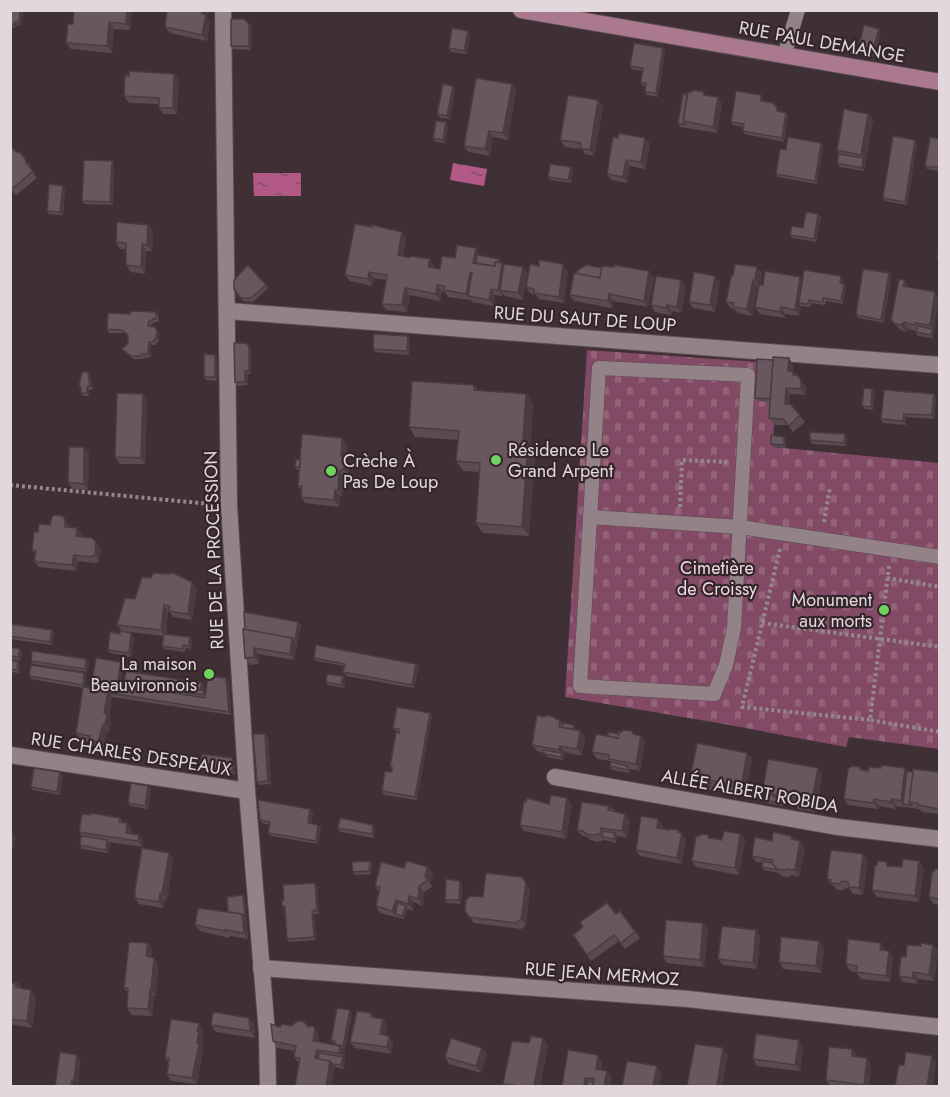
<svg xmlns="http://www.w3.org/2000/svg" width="950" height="1097" font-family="Jost,sans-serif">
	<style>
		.cemetery { fill: url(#cemetery-stones) }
		.water { fill: url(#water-ripples) }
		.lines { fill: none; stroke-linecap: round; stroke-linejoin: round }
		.service-casing { stroke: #5b4e53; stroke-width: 15 }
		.minor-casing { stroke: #5b4e53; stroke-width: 18 }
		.secondary-casing { stroke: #5b4e53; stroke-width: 18 }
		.path { stroke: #94888d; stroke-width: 4; stroke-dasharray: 3 3; stroke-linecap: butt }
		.service { stroke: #948289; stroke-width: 14 }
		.minor { stroke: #948289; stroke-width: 16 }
		.secondary { stroke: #aa7990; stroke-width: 16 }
		.wall { fill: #594b51 }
		.shaded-wall { fill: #493d42 }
		.building { fill: #68575e; stroke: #493d42; stroke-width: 1.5 }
		.poi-dot { fill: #6fd35f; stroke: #35262c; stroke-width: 2 }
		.labels { text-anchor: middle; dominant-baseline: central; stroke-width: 4.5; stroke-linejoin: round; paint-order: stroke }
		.street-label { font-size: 18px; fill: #e2d8dc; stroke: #35262c }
		.poi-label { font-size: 18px; fill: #e2d8dc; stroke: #35262c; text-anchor: start }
		.park-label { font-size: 18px; fill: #f1d8e2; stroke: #35262c }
	</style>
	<defs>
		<pattern id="cemetery-stones" width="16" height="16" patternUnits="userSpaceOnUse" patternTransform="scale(1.5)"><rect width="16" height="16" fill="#824a64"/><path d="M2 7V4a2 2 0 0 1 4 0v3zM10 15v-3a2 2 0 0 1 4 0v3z" fill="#93637a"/></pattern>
		<pattern id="water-ripples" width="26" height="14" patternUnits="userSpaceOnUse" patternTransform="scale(1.5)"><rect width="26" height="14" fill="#b25a85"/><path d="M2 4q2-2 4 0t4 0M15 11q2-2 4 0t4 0" fill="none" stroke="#86506a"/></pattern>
	</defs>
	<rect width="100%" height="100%" fill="#3f3036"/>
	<path class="cemetery" d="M587,350L759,362L775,403L773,447L939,463V749L849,737L846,747L724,724L565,697Z"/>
	<g class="water">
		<path d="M453,163L487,169L484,186L450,180Z"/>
		<path d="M253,173H301V196H254Z"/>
	</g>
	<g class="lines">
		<g class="service-casing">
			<g id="service">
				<path d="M784,56L798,10"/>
				<path d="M599,368L748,375L734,628L726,665L714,694L580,686Z"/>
				<path d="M590,517L740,527L940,557"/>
			</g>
		</g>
		<g class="minor-casing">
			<g id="minor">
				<path d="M223,10L229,506L247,791L267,1033L268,1086"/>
				<path d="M228,311L940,365"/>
				<path d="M10,755L247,791"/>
				<path d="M555,777L838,827L940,839"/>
				<path d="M261,968L688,999L940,1027"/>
			</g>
		</g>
		<g class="secondary-casing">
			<path id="secondary" d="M521,10L940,82"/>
		</g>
		<g class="path">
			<path d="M10,485L210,504"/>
			<path d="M680,507L682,460L727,462"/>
			<path d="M824,522L830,487"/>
			<path d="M780,549L742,707L870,720"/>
			<path d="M889,566L870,720L940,732"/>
			<path d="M887,578L940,587"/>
			<path d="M762,623L940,647"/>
		</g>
		<use href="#service" class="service"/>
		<use href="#minor" class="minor"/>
		<use href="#secondary" class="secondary"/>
	</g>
	<g class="wall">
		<path d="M10,10L21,26L18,25L15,28H10Z"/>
		<path d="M30,10H42L40,12H31Z"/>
		<path d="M74,10H132L130,30L114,29L112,53L71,49L66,43L73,24Z"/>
		<path d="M207,18L210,22L207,41L170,33L165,27Z"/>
		<path d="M249,24L252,27L251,50L233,49L231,46Z"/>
		<path d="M468,31L470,34L467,54L451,52L449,48Z"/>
		<path d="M881,32L874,56L860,52L858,49Z"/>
		<path d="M663,48L665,52L658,97L647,95L645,92L646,86H643L641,82L643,71L632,69L630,66Z"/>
		<path d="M179,80L177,114H163L159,108V104L129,103L124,96Z"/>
		<path d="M453,86L455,89L450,119L440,118L437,114Z"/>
		<path d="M516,90L508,140L493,137L490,156L468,152L464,146Z"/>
		<path d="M706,95L722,104L717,133L680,127L678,123Z"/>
		<path d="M764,99L763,101L780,112L786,113L788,117L784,142L745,134L743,131V127L733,125L731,122Z"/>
		<path d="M598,100L603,107L594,156L585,154L582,149L565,147L560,140Z"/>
		<path d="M868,114L873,120L864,171L840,167L837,163L839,154L837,150Z"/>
		<path d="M448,126L445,143L436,142L433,138Z"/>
		<path d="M645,138L650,144L645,169L630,166L627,183L611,180L607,174Z"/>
		<path d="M939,139V171L927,169L925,166Z"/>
		<path d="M821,143L823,147L817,184L778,177L776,174L786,150Z"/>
		<path d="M917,143L907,205L885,201L883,198Z"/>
		<path d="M10,145L16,152L30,165V168L37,178L16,195L10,189Z"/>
		<path d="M112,161L114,164L113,205L85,204L82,201Z"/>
		<path d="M573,170L571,183L550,180L548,177Z"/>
		<path d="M65,189L63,215L49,214L47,211Z"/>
		<path d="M821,217L816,242L793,238L790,235Z"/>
		<path d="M148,225L153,231L152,251H146L145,274L131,272L126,265V249H120L116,242Z"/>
		<path d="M406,239L403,256L434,266V268L440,269L455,258L480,255V256L499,259L501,263L504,266L527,273L523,300L505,296L503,294L502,296L495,295L494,306L472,302L471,300L448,297L445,292L442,291L440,301L410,295L407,312L386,310L382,304L386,280L374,278L372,286L350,281L345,275Z"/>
		<path d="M568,271L564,303L539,299L536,295L531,294L526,287Z"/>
		<path d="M762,273L760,285L802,280H843V284L846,287L843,304L826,301L825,305L811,303L810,307L801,306L799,316L785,314V318L760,314L755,307L759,287L757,286L752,316L738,313L734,309L731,308L726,302Z"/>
		<path d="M889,273L891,277L884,323L858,318L856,315Z"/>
		<path d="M654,278L648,307L613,301L612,308L574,301L570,295Z"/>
		<path d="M681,280L686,286L681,313L672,311L671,315L655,312L651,305Z"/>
		<path d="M905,280L909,287L935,292L933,338L918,336L916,332V331L908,329L906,332L900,330L891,320Z"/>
		<path d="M720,282L715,312L693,308L689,302Z"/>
		<path d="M266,285L268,288L253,302L243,301L236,293Z"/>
		<path d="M156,312L158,315L159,321L151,324V327H155L159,334V341L155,345H151V357L144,358L143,359H133L125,352L122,349L128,343V336L125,333H109L107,329L130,314Z"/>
		<path d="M408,336L410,340L409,355L375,352L373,349Z"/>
		<path d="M249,345L251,349V374H248V385L237,386L235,382Z"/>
		<path d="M215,355L217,358V381L206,380L204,377Z"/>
		<path d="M793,365V372L806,387L805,395L790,394V404L805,422L793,432L788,425H774L769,418L770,402L757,401L755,398Z"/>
		<path d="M88,372L90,375L93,389L89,390V396H83L81,393V388L79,385Z"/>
		<path d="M474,385L478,391L526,394L533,404L530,451L535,455L529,536L483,533L476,523L480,472L463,471L456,461L458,440L415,437L409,427Z"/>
		<path d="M875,392L873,410L865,409L862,406Z"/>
		<path d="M934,394L936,397L934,419L906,417V425L883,423L881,419Z"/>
		<path d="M147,401L145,464H120L115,457Z"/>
		<path d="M784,437L786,440V448L773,447L771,444Z"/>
		<path d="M847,437L846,446L812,444L810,440Z"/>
		<path d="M347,444L345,461L349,466L348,475L344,479L342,497L340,496L339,507L305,503L301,497V490L298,486L299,470H297L295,467L300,460Z"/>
		<path d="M89,453L88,490L73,489L68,482Z"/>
		<path d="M63,516L70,527L82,535L81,537L101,548L99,561L96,563L78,561L76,571L39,567L34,561L35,554L32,550L38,532Z"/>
		<path d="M197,588L192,620L173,617L170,612H168L166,634L192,640L191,649L185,648V652L164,649L162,646L163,636L122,631L117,625L135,599Z"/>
		<path d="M10,624L52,630L54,633L52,645L10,639Z"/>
		<path d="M301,625L294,660L258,654L259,664L250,665L245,658L243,629Z"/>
		<path d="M134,637L131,657L110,653L108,650Z"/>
		<path d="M10,647L20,649L22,652L20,661L10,659Z"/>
		<path d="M314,658L416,664L419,667L414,688L346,676L343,672L344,666L316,661Z"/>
		<path d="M86,659L89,663L87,672L33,664L31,661Z"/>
		<path d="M10,660L20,665L19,673L10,672Z"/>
		<path d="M123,665L120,684L165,691L126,685L124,681L202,683L204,686L203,691L206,694L229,682L231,715L112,697L109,717L111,721L109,732L107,731L103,748L94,746L91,742L81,740L76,733L83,688L31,679L29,676L84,673L86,676L85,687H91Z"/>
		<path d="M345,680L344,688L328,685L326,682Z"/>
		<path d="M432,716L417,800L384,795L382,791L392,772V770L390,767L399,732L396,731L393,728Z"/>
		<path d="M544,717L556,719L562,723L576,729V730L580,731L585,737L582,756L565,752L563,760L547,757L544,753L537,751L532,745Z"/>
		<path d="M265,734L268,737L271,784L259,785L257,782Z"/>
		<path d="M619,734H634L641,736L645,742L640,771L630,769L629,773L612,770L610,766L611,762L610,761L597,759L592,752L608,736Z"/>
		<path d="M747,753L752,759L745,796L727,793L725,789L713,786L712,790L695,787L693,784L694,778L691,775Z"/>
		<path d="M232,758L234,761L235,774L202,769L200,766Z"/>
		<path d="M860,767L863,771H868L881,768H905L907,771L913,772H939V814L922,812L921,810L913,808L896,806V809L879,806L878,809L848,805L844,799Z"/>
		<path d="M822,774L816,812L798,809L795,804L785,802L783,806L766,803L764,800L765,793L763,790Z"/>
		<path d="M63,775L60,795L33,790L31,787Z"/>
		<path d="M148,786L151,789L148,809L130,806L128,803Z"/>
		<path d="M567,798L572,805L566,839L524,831L520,825L549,804Z"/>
		<path d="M582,802L614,809V811L625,814L630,820L627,838L617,836L616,843L605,840L597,842L590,840L588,837L582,836L577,830Z"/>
		<path d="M310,809L313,813L311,824L321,828L318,844L271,836L268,833L270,825L262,823L260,820Z"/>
		<path d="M91,815L120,818L123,822L132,829L131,834L143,841L142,847L109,842L110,844L108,853L82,849L80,845L82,836L79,832Z"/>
		<path d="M663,825L662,828L666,829L668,830L680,833L686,839L682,864L640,856L636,850Z"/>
		<path d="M338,828H375L374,838L340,832Z"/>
		<path d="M10,829L15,838L14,846L10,849Z"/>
		<path d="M740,834L745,840L739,875L696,867L692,861L711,838L722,839Z"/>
		<path d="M791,836L793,839L800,841L805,848L799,877L792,875L789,877L781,876L779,873L764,870L762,867L763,863L756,862L752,856L772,841Z"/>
		<path d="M863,854L868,860L863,895L853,894L849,888H846L843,890H837L834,886L832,885L827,879Z"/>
		<path d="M173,859L167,900H165L163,908L139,904L135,898Z"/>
		<path d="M372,864L371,874L355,875L353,872Z"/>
		<path d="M889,866L924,868L919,902L877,897L872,890Z"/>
		<path d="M428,867L433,873L430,882L432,887L424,892L423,906L413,902V911L408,909L404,919L380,913L376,906L379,892L375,886L404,868Z"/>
		<path d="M939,869V905L933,904L929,897L934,872Z"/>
		<path d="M522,877L530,889L526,926L521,929L474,923L465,911L483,897Z"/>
		<path d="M462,884L461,904L447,903L445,900Z"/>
		<path d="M317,886L319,914H314L316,940L289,942L287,939L284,909L282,906Z"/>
		<path d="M243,895L245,898L248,939L230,936L229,938L200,931L195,925L228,912Z"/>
		<path d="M620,911L640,938L625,949L619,941L591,961L573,935L583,927Z"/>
		<path d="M708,930L704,967L667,963L663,956Z"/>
		<path d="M760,936L757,969L723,965L718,959Z"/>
		<path d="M819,941L824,948L821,973L783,969L779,962Z"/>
		<path d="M148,943L152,949L151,957L158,964L156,996H154L152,1016L132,1015L127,1008L128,993L124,988Z"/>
		<path d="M933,945L938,951L934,981L918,979L917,984L903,982L899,976L906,957L921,946Z"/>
		<path d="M886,950L885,951L893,958L890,982L861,979L856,972L850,971L846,964Z"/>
		<path d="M10,982L21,986L20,988L36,997L32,1028L10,1024Z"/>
		<path d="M371,1013L374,1017L387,1025L386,1035L393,1042L391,1054L355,1048L350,1042Z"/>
		<path d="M352,1014L345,1049L342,1048L345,1053L344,1059L345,1060L344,1069L334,1067L331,1086H295L299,1063L294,1057L295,1051L277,1048L273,1041L280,1027H314L319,1036L318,1042L336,1046L331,1040Z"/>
		<path d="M254,1024L255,1038L216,1032L211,1025Z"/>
		<path d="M203,1030L202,1036L204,1038L202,1049L203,1050L197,1084L171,1081L167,1074L168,1062L165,1058Z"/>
		<path d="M543,1038L548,1045L540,1086H505L503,1084L529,1043Z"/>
		<path d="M803,1047L800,1071L757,1066L753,1059Z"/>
		<path d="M482,1048L487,1054L481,1073L449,1064L445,1057Z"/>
		<path d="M852,1049L857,1055V1057L871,1064L869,1086H830L826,1080Z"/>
		<path d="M602,1062L601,1070L612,1077L610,1086H562Z"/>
	</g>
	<g class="shaded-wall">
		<path d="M20,10H23L21,26L19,22Z"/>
		<path d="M127,10H132L130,30L126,24Z"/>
		<path d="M203,10H209L207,18L210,22L207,41L202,35Z"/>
		<path d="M15,22L18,25L15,28L13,25Z"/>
		<path d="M109,22L114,29L112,53L107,46Z"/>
		<path d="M249,24L252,27L251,50L249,46Z"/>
		<path d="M879,29L881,32L874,56L872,53Z"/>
		<path d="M468,31L470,34L467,54L464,51Z"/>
		<path d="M663,48L665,52L658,97L656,93Z"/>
		<path d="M174,74L179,80L177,114L173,108Z"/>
		<path d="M512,84L516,90L508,140L503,133Z"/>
		<path d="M453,86L455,89L450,119L447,116Z"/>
		<path d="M718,97L722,104L717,133L713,127Z"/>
		<path d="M598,100L603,107L594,156L590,150Z"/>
		<path d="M786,113L788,117L784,142L782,138Z"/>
		<path d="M868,114L873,120L864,171L862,168L863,158L861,155Z"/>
		<path d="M446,122L448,126L445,143L443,140Z"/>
		<path d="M489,131L493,137L490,156L485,149Z"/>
		<path d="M645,138L650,144L645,169L641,162Z"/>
		<path d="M915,140L917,143L907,205L905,202Z"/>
		<path d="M821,143L823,147L817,184L815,181Z"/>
		<path d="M626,160L630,166L627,183L623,177Z"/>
		<path d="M112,161L114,164L113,205L110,202Z"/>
		<path d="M571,167L573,170L571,183L568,180Z"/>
		<path d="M63,186L65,189L63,215L60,212Z"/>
		<path d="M818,214L821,217L816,242L814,239Z"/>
		<path d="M148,225L153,231L152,251L147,245Z"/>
		<path d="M402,232L406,239L402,261L398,255Z"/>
		<path d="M142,244L146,251L145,274L141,267Z"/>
		<path d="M476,248L480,255L478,267L473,263Z"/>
		<path d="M430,259L434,266L433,273L428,267Z"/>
		<path d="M502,263L507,270L500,290L503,294L502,296L498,290Z"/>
		<path d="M563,264L568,271L564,303L559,297Z"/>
		<path d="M523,267L527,273L523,300L518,293Z"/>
		<path d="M757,267L762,273L759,287L755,280Z"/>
		<path d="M649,271L654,278L648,307L644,301Z"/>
		<path d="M369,272L374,278L372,286L368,279Z"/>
		<path d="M470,273L474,279L468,296L471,300L466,294Z"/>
		<path d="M889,273L891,277L884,323L881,320Z"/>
		<path d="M715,276L720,282L715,312L710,305Z"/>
		<path d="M841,276L843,280L842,287L840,283Z"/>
		<path d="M800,277L805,284L799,303L801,306L799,316L795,310Z"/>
		<path d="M681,280L686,286L681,313L677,307Z"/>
		<path d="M753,280L757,286L752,316L747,309Z"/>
		<path d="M905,280L909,286L908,293L903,286Z"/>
		<path d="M844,284L846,287L843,304L841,301Z"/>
		<path d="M437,285L442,291L440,301L436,294Z"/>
		<path d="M405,288L410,295L407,312L402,305Z"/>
		<path d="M491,289L495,295L494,306L489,300Z"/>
		<path d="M935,292L939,299L933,338L931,335L932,329L930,325Z"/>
		<path d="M609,294L613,301L612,308L608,301Z"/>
		<path d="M667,305L672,311L671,315L666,308Z"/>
		<path d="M781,307L785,314V318L780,312Z"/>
		<path d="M904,322L908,329L906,332L901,325Z"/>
		<path d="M157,331L159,334V341L156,338Z"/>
		<path d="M408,336L410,340L409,355L407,351Z"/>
		<path d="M149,342L151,345V357L148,354Z"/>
		<path d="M249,345L251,349V374L249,371Z"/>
		<path d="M215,355L217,358V381L215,377Z"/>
		<path d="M789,358L793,365L792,378L788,371Z"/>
		<path d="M245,371L248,374V385L245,382Z"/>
		<path d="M88,372L90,375L93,389L90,386Z"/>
		<path d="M801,380L806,387L805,395L801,389Z"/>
		<path d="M87,387L89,390V396L87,393Z"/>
		<path d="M786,388L790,394V411L785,404Z"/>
		<path d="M872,389L875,392L873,410L871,407Z"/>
		<path d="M143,394L147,401L145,464L141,458Z"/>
		<path d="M526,394L533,404L529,459L532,451L535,455L529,536L522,527V455Z"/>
		<path d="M934,394L936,397L934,419L932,415Z"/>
		<path d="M904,414L906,417V425L903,421Z"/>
		<path d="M845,434L847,437L846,446L844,443Z"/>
		<path d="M784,437L786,440V448L784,445Z"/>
		<path d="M342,438L347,444L345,461L349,466L348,475L344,469L341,455Z"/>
		<path d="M84,447L89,453L88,490L84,484Z"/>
		<path d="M339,472L344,479L342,497L338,490Z"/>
		<path d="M335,490L340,496L339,507L334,500Z"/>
		<path d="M63,516L70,527V533L65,527Z"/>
		<path d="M77,528L82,535L81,543L76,536Z"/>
		<path d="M96,542L101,548L99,561L95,555Z"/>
		<path d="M74,555L78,561L76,571L72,565Z"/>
		<path d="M192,582L197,588L192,620L188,614Z"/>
		<path d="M164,605L168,612L166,637L161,630Z"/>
		<path d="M298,622L301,625L294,660L290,654L292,638Z"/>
		<path d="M52,630L54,633L52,645L50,642Z"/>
		<path d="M131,633L134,637L131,657L129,653Z"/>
		<path d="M190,637L192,640L191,649L189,646Z"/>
		<path d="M254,648L258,654L259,664L254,657Z"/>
		<path d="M20,649L22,652L20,661L18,657Z"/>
		<path d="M86,659L89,663L87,672L85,669Z"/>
		<path d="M18,662L20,665L19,673L17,670Z"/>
		<path d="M121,662L123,665L120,687L117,684Z"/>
		<path d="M416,664L419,667L414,688L412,685Z"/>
		<path d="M84,673L86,676L85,688L83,685Z"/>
		<path d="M343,676L345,680L344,688L341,685Z"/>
		<path d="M226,678L229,682L231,715L229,712Z"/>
		<path d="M202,683L204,686L203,694L200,690Z"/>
		<path d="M108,691L112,697L109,717L111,721L109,732L105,725L104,713Z"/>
		<path d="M430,713L432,716L417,800L415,797Z"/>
		<path d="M103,725L107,731L103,748L98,742Z"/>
		<path d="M580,731L585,737L582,756L577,749Z"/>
		<path d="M265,734L268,737L271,784L268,781Z"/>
		<path d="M641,736L645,742L640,771L636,764Z"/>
		<path d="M560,746L565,752L563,760L561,757L562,753L559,750Z"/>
		<path d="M747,753L752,759L745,796L743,793L744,787L742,783Z"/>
		<path d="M232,758L234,761L235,774L233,771Z"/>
		<path d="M818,768L822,774L816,812L813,809L815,803L812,800Z"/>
		<path d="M905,768L910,774L903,804L901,801Z"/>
		<path d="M60,772L63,775L60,795L57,792Z"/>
		<path d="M148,786L151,789L148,809L145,806Z"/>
		<path d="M567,798L572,805L566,839L562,832Z"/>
		<path d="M782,799L785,802L783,806L781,803Z"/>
		<path d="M874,799L879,806L878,809L873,803Z"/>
		<path d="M892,799L896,806V809L891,802Z"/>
		<path d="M310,809L313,813L311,826L308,823Z"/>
		<path d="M625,814L630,820L627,838L622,831Z"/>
		<path d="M658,819L663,825L662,832L657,828Z"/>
		<path d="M127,823L132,829L130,839L126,833Z"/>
		<path d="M318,825L321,828L318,844L316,841Z"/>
		<path d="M373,825L375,828L374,838L372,834Z"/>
		<path d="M10,829L15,838L14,846L10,841Z"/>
		<path d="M678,830L686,839L682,864L677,858Z"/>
		<path d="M615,833L617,836L616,843L614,839Z"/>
		<path d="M740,834L745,840L739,875L735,868Z"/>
		<path d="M139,835L143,841L142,847L138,841Z"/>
		<path d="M107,840L110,844L108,853L106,850Z"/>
		<path d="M800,841L805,848L799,877L795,870Z"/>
		<path d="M169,853L173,859L167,900L162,894Z"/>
		<path d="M863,854L868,860L863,895L859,888Z"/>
		<path d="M370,861L372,864L371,874L369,871Z"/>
		<path d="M919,861L924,868L919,902L915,896Z"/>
		<path d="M428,867L433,873L430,882L432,887L425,876Z"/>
		<path d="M460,881L462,884L461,904L459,900Z"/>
		<path d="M315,883L317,886L319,914L317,910Z"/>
		<path d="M526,883L530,889L526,926L521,919Z"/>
		<path d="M419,886L424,892L423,906L418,899Z"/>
		<path d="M160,893L165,900L163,908L159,902Z"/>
		<path d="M243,895L245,898L248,939L244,933Z"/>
		<path d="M409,896L413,902V911L408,904Z"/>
		<path d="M396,900L400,907L395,914L392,911Z"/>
		<path d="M406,906L408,909L404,919L402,916Z"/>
		<path d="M312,911L314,914L316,940L314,937Z"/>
		<path d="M703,923L708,930L704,967L700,960Z"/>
		<path d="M756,930L760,936L757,969L753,963Z"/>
		<path d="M819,941L824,948L821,973L816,966Z"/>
		<path d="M148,943L152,949L151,963L146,956Z"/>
		<path d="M881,943L886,950L885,957L880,950Z"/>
		<path d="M933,945L938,951L934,981L929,975Z"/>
		<path d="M889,951L893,958L890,982L886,976Z"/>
		<path d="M154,958L158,964L156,996L151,990Z"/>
		<path d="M913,972L918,979L917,984L913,978Z"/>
		<path d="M31,990L36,997L32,1028L27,1021Z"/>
		<path d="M150,990L154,996L152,1016L148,1009Z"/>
		<path d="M350,1010L352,1014L345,1049L343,1046Z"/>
		<path d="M249,1018L254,1024L255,1038L250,1031Z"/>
		<path d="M383,1019L387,1025L385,1041L380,1034Z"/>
		<path d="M199,1023L203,1030L202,1036L204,1038L202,1049L203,1050L197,1084L192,1078L197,1043Z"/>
		<path d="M314,1027L319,1036L317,1048L313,1041Z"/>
		<path d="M389,1036L393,1042L391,1054L387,1047Z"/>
		<path d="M543,1038L548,1045L540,1086H534Z"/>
		<path d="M799,1040L803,1047L800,1071L795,1065Z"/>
		<path d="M340,1046L345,1053L344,1059L345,1060L344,1069L341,1065L343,1058L339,1053Z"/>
		<path d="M482,1048L487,1054L481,1073L476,1066Z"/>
		<path d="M723,1048L728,1055L722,1086H717Z"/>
		<path d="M852,1049L857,1055L856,1063L852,1056Z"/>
		<path d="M317,1050L322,1056L320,1062L315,1058Z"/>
		<path d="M77,1055L81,1061L78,1086L74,1081Z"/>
		<path d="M598,1055L602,1062L601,1075L596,1069Z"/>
		<path d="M932,1056L936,1062L933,1086H927Z"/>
		<path d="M867,1058L871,1064L869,1086H866L864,1085Z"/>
		<path d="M330,1061L335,1067L331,1086H326Z"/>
		<path d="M657,1066L662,1073L659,1086H653Z"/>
		<path d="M607,1071L612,1077L610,1086H604Z"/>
		<path d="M585,1078L590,1084L589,1086H584Z"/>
		<path d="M72,1080L76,1086H71Z"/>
	</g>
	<g class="building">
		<path d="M10,10H20L19,22H15L13,25H10Z"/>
		<path d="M74,10H127L126,24L109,22L107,46L66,43L68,24H73Z"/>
		<path d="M167,10H203L202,14L206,15L202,35L165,27Z"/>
		<path d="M231,19H244L249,24V46H231Z"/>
		<path d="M864,25L879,29L872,53L858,49Z"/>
		<path d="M452,28L468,31L464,51L449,48Z"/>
		<path d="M634,43L663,48L656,93L645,92L646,83L641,82L643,68L630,66Z"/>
		<path d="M129,71L174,74L173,108H159V98L124,96L125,75L129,76Z"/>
		<path d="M476,78L512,84L503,133L489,131L485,149L464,146Z"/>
		<path d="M443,84L453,86L447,116L437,114Z"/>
		<path d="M692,90L704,92V95L718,97L713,127L683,121L688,92H692Z"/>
		<path d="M736,91L761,95V101L773,103L777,108V111L786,113L782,138L743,131L744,124L731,122Z"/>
		<path d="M683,94H687L683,121L685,125L678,123Z"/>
		<path d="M568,95L598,100L590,150L581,148V143L560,140Z"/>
		<path d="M844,109L868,114L861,155L837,150Z"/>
		<path d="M436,121L446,122L443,140L433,138Z"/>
		<path d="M619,133L645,138L641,162L626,160L623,177L607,174L613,137L618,138Z"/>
		<path d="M893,136L915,140L905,202L883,198Z"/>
		<path d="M788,137L821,143L815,181L776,174L780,149L786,150Z"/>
		<path d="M930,137L939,139V168L925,166Z"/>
		<path d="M10,145L16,152H20L25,159L26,163L33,171L12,189L10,187Z"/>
		<path d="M839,154L863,158L862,168L837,163Z"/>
		<path d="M84,160L112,161L110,202L82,201Z"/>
		<path d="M550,164L571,167L568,180L548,177Z"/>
		<path d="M49,184L63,186L60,212L47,211Z"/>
		<path d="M806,212L818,214L814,239L790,235L792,226L803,228Z"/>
		<path d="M117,222L148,225L147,245L142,244L141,267L126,265V243L116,242Z"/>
		<path d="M355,224L372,227V225L402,232L398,255L410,258L411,256L430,259L428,267L440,269L442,256L455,258L457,245L476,248L473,263L495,266V262L502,263L498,290L491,289L489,300L468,296L472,273H470L466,294L444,290L445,286L437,285L436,294L405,288L402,305L382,304L387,275L369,272L368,279L345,275Z"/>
		<path d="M939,247V260L937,259Z"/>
		<path d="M477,255L499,259L498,262H495V266L476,263Z"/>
		<path d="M539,260L563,264L559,297L534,293V289L526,287L530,264L539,266Z"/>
		<path d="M504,264L523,267L518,293L500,290Z"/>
		<path d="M735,264L757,267L755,280H753L747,309L733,307L734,303L726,302L731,276H733Z"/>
		<path d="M248,265L266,285L251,298H241L234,289V280Z"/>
		<path d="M586,265L602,268L600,278L576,274L577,271Z"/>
		<path d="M614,265L649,271L644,301L609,294L608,301L570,295L574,273L600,278L602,266L614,267Z"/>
		<path d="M863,269L889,273L881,320L856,315Z"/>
		<path d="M804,270L841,276L840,283L844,284L841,301L823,298V302L809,300L808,304L799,303Z"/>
		<path d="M765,271L800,277L795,310L781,307L780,312L755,307L759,285H763Z"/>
		<path d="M694,272L715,276L710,305L689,302Z"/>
		<path d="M656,276L681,280L677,307L667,305L666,308L651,305Z"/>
		<path d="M899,279L905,280L903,286L935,292L930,325L915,323L914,325L904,322L901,325L895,324L891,320Z"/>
		<path d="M131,311L156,312V318L149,321L148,326L155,327L157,331L156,338L152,342H149L148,354H142L141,356H131L122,349L128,343V335L122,330L107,329L108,313L130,314Z"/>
		<path d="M918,326L932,329L931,335L916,332Z"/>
		<path d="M374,334L408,336L407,351L373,349Z"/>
		<path d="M234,343H245L249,345V371H245V382H235Z"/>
		<path d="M204,354L215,355V377H204Z"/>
		<path d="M773,357L789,358L788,371L793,372V375H797L801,380V389L786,388L785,404H790L800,415L789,426L783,419L769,418Z"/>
		<path d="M757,359L773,360L770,399L755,398Z"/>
		<path d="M82,372H88L90,386L87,387V393H81V387L79,385Z"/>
		<path d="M412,381L474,385V390L526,394L522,455L527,456L522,527L476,523L480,463L456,461L459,431L409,427Z"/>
		<path d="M864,388L872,389L871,407L862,406Z"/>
		<path d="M884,390L934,394L932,415L904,414L903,421L881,419Z"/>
		<path d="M117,393L143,394L141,458L115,457Z"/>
		<path d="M810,432L845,434L844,443L810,440Z"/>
		<path d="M302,434L342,438L341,455L345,460L344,469L339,472L338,490H335L334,500L301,497L302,486H298Z"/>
		<path d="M771,435L784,437V445L771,444Z"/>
		<path d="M69,447H84V484L68,482Z"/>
		<path d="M527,451H532V462L527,456Z"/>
		<path d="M296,459L300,460V467H295Z"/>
		<path d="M55,515L63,516L65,520V527L77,528L76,536L92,538L96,542L95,555L91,557L74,555L72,565L34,561L36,551L32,550L34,532H38L39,524L50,525L52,517Z"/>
		<path d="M153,573L168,574L173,573L192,582L188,614L169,611L170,606L164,605L161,630L117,625L125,598L135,599L142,577L151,578Z"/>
		<path d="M244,612L298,622L295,641L292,638L245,630Z"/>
		<path d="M10,624L52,630L50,642L10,636Z"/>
		<path d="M243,629L292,638L290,654L254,648V657L245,658Z"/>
		<path d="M120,631L131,633L129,653L108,650L110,632L120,634Z"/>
		<path d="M164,634L190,637L189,646L183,645L182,649L162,646Z"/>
		<path d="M316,645L416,664L412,685L343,672L345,664L314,658Z"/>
		<path d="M10,647L20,649L18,657L10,656Z"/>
		<path d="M32,651L86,659L85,669L31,661Z"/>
		<path d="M96,658L121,662L117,684L205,698L208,676L226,678L229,712L110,693L108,691L86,687V686L91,687Z"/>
		<path d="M10,660L18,662L17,670L10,669Z"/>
		<path d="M31,665L84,673L83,685L29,676Z"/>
		<path d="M126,671L202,683L200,690L204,691L203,695L124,681Z"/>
		<path d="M327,674L343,676L341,685L326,682Z"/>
		<path d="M83,687L108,691L104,713L107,714L105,725H103L98,742L89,740L90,736L76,733Z"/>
		<path d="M397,707L430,713L415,797L382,791L385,771L392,772V767H390L393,749L396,732L399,733V729L393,728Z"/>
		<path d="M537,715L544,717L546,715L554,717L556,719L560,720L559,727L580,731L577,749L560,746L559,750L532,745Z"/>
		<path d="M562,723L574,725L573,729L562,727Z"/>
		<path d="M623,730L632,731L633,734L641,736L636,764L609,759V755L592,752L596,734L618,738L619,731L622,732Z"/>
		<path d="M608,732L619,734L618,738L608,736Z"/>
		<path d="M253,734H265L268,781L257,782Z"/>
		<path d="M697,743L747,753L742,783L732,782L731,784L723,783L701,778V776L691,775Z"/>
		<path d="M544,750L562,753L561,757L544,754Z"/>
		<path d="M202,754L232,758L233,771L200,766Z"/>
		<path d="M768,759L818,768L812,800L803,798V800L772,794V792L763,790Z"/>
		<path d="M611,762L627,766V770L610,766Z"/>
		<path d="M881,765L905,768L901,801L892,799L891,802L874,799L873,803L844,799L848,769L852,766L860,767L861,770L868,771L869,767L881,768Z"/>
		<path d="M34,768L60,772L57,792L31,787Z"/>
		<path d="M913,769L939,772V809L918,805V803L909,802Z"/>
		<path d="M907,771L913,772L909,802L911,805L903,804Z"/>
		<path d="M694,778L701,779L703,781L711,783L710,787L693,784Z"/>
		<path d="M131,783L148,786L145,806L128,803Z"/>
		<path d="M734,785L744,786L743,793L725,790V786L734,787Z"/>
		<path d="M765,793L772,795L774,797L782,799L781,803L764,800Z"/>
		<path d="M551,795L567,798L562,832L520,825L524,801L526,802L527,798L549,804Z"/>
		<path d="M258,800L310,809L308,823L318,825L316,841L268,833L270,822L260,820Z"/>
		<path d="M796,801L805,803L806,801L815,803L813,809L795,805Z"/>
		<path d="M582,802L609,806L608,810L625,814L622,831L601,828L600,834L593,835L586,834L583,831L577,830Z"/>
		<path d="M595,804L612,806L611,809L609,806Z"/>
		<path d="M91,813L120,818L119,822L127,823L126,833L139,835L138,841L79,832L82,814L91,815Z"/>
		<path d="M641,816L658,819L657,828L668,830L671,829L678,830V832L682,833L677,858L636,850Z"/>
		<path d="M340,818L373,825L372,834L338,828Z"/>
		<path d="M603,831L615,833L614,839L602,837Z"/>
		<path d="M724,831L740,834L735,868L692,861L696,836H700L701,834L708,835L709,838L722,840Z"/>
		<path d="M773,832L791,836V839L800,841L795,870L787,869L785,870L777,869L772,864L773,860L752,856L755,837L772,841Z"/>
		<path d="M81,836L107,840L106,850L80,845Z"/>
		<path d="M142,848L169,853L162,894L160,893L159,902L135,898V889Z"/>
		<path d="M831,850L863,854L859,888L849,887L848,882L842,881L839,884L832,883L831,880L827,879Z"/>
		<path d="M903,859L919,861L915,896L872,890L875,865H877L878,861L887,862V866L902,867Z"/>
		<path d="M370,861L369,871L353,872L352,862Z"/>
		<path d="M407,861L428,867L425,876L428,880L419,886L418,899L409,896L408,904L396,900L392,911L376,906L380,887L375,886L381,862L404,868Z"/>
		<path d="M763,861L772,863L777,870L762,867Z"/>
		<path d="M935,869H939V899L929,897L932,872H934Z"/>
		<path d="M486,873L522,877L526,883L521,919L516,923L469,917L465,911L466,900L471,896L483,897Z"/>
		<path d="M446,879L460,881L459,900H445Z"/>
		<path d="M315,883L317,910L312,911L314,937L287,939L285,906H282V900H284L283,885Z"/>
		<path d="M243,895L245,917L242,914L228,912L227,897Z"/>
		<path d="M398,903L406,906L402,916L395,914Z"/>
		<path d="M607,903L616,914L620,911L635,932L621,943L614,935L587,955L573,935L583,927L580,922Z"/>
		<path d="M198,908L242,914L244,933L225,930V931L195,925Z"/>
		<path d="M666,920L703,923L700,960L663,956Z"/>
		<path d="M722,926L756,930L753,963L718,959Z"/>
		<path d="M781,937L819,941L816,966L779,962Z"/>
		<path d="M848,939L881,943L880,950L889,951L886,976L856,972L857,966L846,964Z"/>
		<path d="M129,942L148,943L146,956L154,958L151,990H150L148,1009L127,1008L128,988H124Z"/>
		<path d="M921,943L933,945L929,975L913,972V978L899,976L901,956L906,957L907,945L921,946Z"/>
		<path d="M10,982L18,983V987L16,984L10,983Z"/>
		<path d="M10,983L16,984L15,987L31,990L27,1021L10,1019Z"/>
		<path d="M337,1008L350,1010L343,1046L335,1044V1041L331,1040Z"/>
		<path d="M357,1011L371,1013V1017L383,1019L380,1034L389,1036L387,1047L350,1042Z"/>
		<path d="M213,1012L249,1018L250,1031L211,1025Z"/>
		<path d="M171,1019L199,1023L197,1031H199L197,1043L199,1044L192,1078L167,1074L169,1058H165Z"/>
		<path d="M298,1021L304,1022L308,1027L312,1026L314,1027L315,1029L313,1041L340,1046L339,1053L317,1050L315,1058L330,1061L326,1086H295L300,1058L294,1057L296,1046L273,1041L271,1024L280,1027L282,1024L291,1026Z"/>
		<path d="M756,1034L799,1040L795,1065L753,1059Z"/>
		<path d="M531,1036L543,1038L534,1086H520L503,1084L512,1041L529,1043Z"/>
		<path d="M451,1038L482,1048L476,1066L445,1057Z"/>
		<path d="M695,1044L723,1048L717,1086H693L687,1085Z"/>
		<path d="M829,1047L852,1049V1056L867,1058L864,1085L826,1080Z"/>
		<path d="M568,1050L598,1055L596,1069L607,1071L604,1086H593L594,1079L585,1078L584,1086H562Z"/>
		<path d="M60,1052L77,1055L74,1081L72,1080L71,1086H55Z"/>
		<path d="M906,1052L932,1056L927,1086H913L895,1085L899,1065H904Z"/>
		<path d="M319,1053L343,1057L341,1065L332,1064L330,1061L318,1059Z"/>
		<path d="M627,1061L657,1066L653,1086H622Z"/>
		<path d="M587,1081L593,1082V1086H587Z"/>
	</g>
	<g class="poi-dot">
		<circle cx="496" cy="460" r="6"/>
		<circle cx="331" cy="471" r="6"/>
		<circle cx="884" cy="610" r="6"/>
		<circle cx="209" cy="674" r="6"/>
	</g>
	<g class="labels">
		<g class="street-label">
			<text transform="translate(822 42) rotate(10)">RUE PAUL DEMANGE</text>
			<text transform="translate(585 319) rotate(4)">RUE DU SAUT DE LOUP</text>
			<text transform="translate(214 550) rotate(-92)">RUE DE LA PROCESSION</text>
			<text transform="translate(131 754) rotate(9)">RUE CHARLES DESPEAUX</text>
			<text transform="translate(750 791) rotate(10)">ALLÉE ALBERT ROBIDA</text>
			<text transform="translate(602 974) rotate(4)">RUE JEAN MERMOZ</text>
		</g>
		<g class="poi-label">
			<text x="508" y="450">Résidence Le<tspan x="508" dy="21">Grand Arpent</tspan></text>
			<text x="343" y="461">Crèche À<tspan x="343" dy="21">Pas De Loup</tspan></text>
			<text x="872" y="600" text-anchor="end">Monument<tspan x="872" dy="21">aux morts</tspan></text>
			<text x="197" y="664" text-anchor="end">La maison<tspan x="197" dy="21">Beauvironnois</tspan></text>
		</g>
		<g class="park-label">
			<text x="717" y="568">Cimetière<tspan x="717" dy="21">de Croissy</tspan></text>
		</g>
	</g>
	<rect width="950" height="1097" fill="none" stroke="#e2d8dc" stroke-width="24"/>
</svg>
